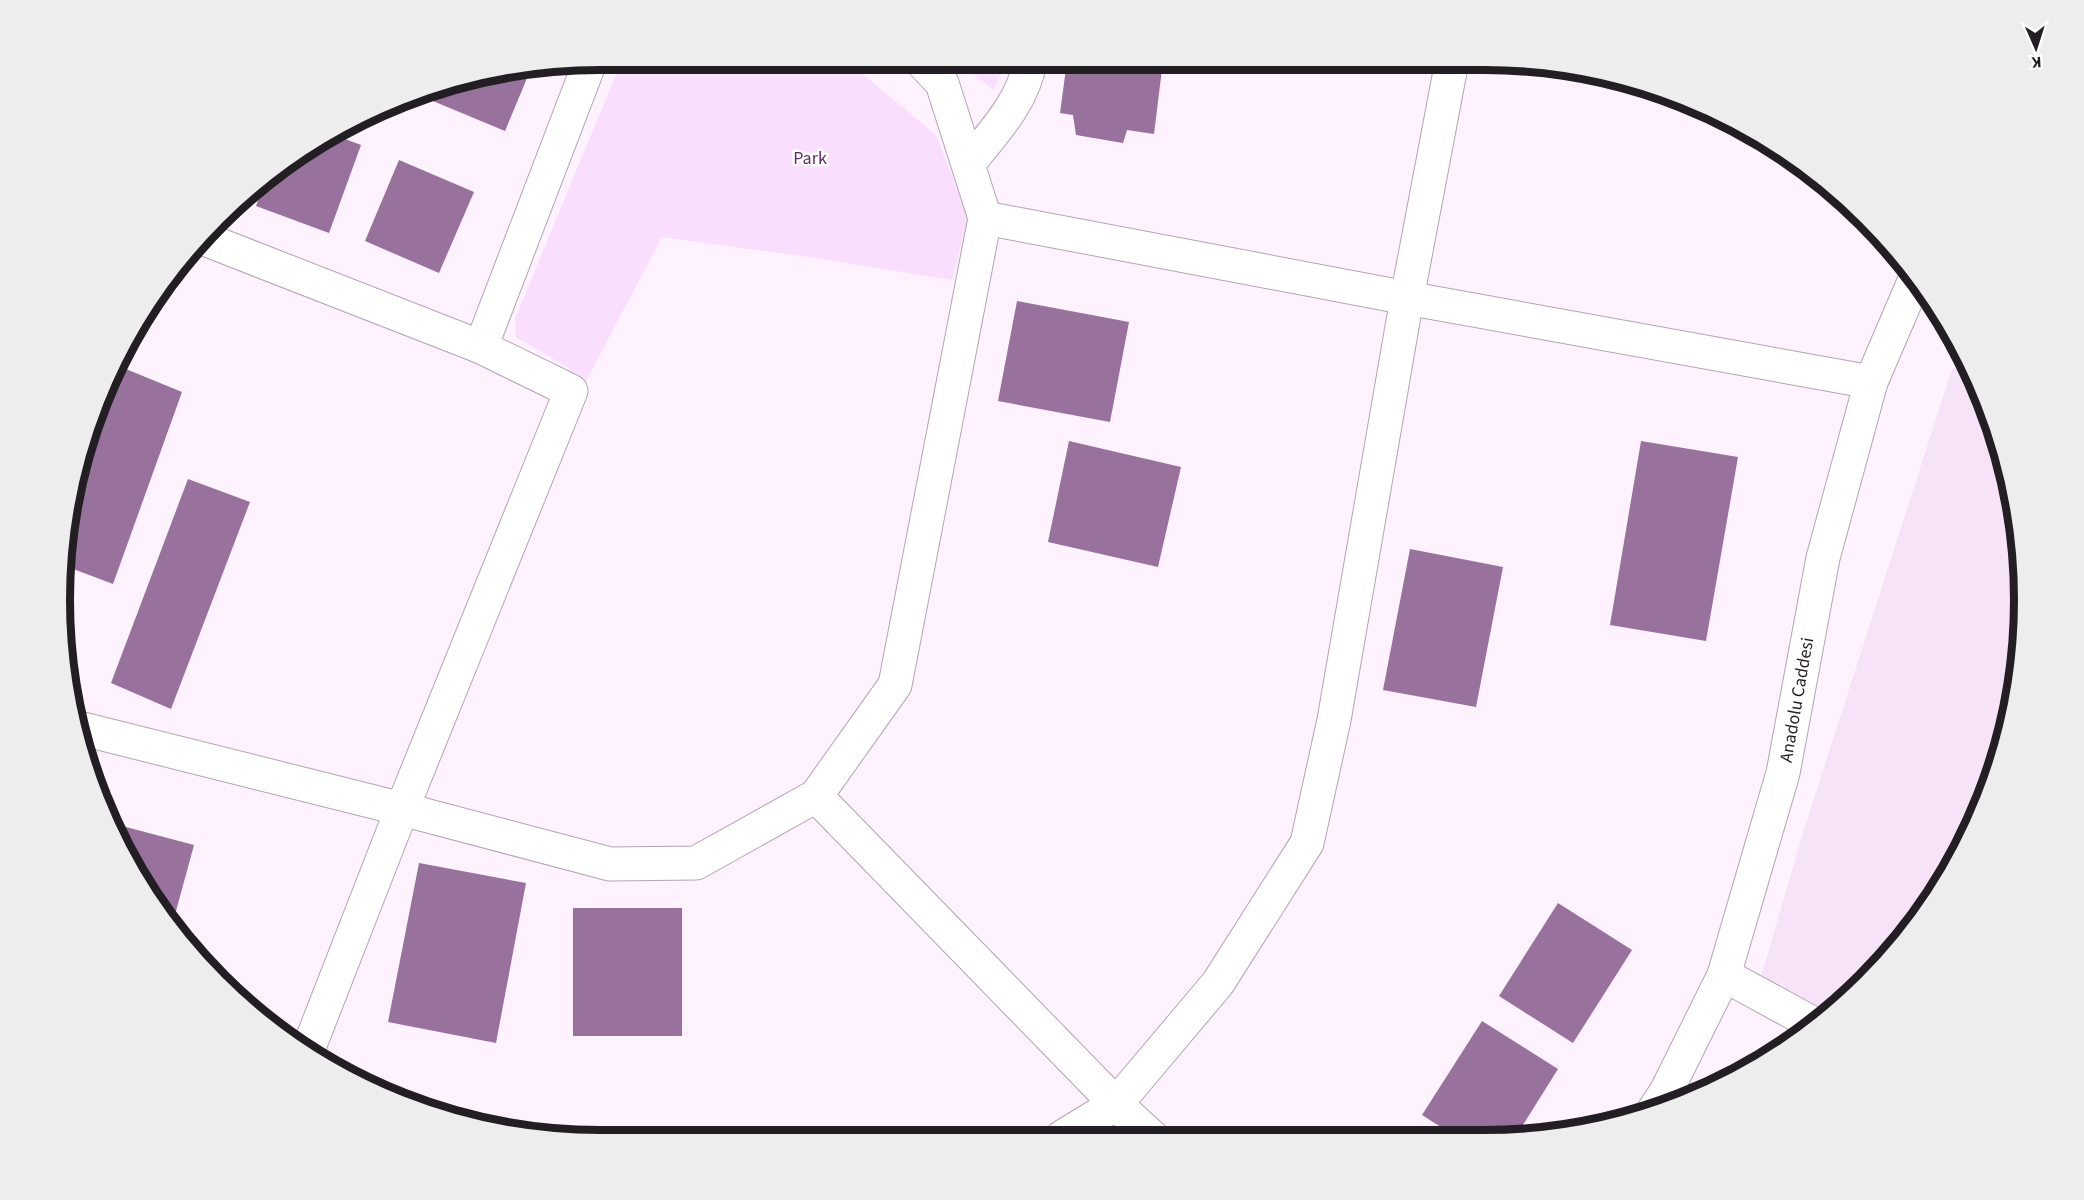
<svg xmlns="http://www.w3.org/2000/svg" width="2084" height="1200" font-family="'Source Sans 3',sans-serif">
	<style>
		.built { fill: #f6e3f8 }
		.green { fill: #fadefd }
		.building { fill: #99719d }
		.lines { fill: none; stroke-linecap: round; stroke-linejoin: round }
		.minor-casing { stroke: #b2a5b4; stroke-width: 35 }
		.minor { stroke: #fff; stroke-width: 33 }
		.labels { text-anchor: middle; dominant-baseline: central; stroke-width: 5; stroke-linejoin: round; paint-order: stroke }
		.park-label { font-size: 18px; fill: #5f2c66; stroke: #fff }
		.street-label { font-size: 18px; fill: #231e23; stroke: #fff }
		.rim { fill: none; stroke: #231e23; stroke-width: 8 }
	</style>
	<rect width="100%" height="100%" fill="#fdf2fe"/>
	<path class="built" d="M1952,369L1972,371L2006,461L2023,565L2019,671L1995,774L1951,870L1866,982L1830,1012L1761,977L1802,836Z"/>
	<g class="green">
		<path d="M622,60H846L936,135L968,217L952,280L809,257L662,237L587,379L516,337L515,319Z"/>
		<path d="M955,60L1006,61L994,90Z"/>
	</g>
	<g class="building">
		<path d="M1067,61H1163L1154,134L1127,130L1123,143L1076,135L1073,115L1060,113Z"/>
		<path d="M530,71L505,131L416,94L427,89Z"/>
		<path d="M337,136L361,145L329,233L256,206L267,176L272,171Z"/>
		<path d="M399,160L474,192L439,273L365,241Z"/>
		<path d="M1017,301L1129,322L1110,422L998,401Z"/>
		<path d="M121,367L182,392L113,584L68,567L76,484Z"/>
		<path d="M1069,441L1181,467L1158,567L1048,542Z"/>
		<path d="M1641,441L1738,457L1706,641L1610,625Z"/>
		<path d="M188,479L250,502L171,709L111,683Z"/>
		<path d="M1410,549L1503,567L1476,707L1383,690Z"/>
		<path d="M111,823L194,845L173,922Z"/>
		<path d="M419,863L526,883L496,1043L388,1022Z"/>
		<path d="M1558,903L1632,950L1573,1043L1499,996Z"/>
		<rect x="573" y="908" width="109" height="128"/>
		<path d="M1482,1021L1558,1069L1516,1136H1455L1422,1115Z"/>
	</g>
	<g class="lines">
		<g class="minor-casing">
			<g id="minor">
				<path d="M968,164C993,133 1024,101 1030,61"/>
				<path d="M985,218L1407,298L1871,382"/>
				<path d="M207,240L481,347"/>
				<path d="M83,729L402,809L610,864L696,863L816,796L895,685L985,218L942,83L920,60"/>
				<path d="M816,796L1116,1104L1152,1137"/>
				<path d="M1724,975L1814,1024"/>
				<path d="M308,1050L402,809L571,391L481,347L590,62"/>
				<path d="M1652,1113L1666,1092L1724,975L1783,773L1823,558L1871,382L1916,277"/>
				<path d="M1062,1137L1116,1104L1218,983L1307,843L1334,720L1407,298L1452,61"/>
			</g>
		</g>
		<use href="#minor" class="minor"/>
	</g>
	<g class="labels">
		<g class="park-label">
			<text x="810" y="158">Park</text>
		</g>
		<g class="street-label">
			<text transform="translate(1797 700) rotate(-80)">Anadolu Caddesi</text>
		</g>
	</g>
	<path d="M0 0H2084V1200H0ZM600 70H1484A530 530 0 0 1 2014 600V600A530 530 0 0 1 1484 1130H600A530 530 0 0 1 70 600V600A530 530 0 0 1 600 70Z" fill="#ededed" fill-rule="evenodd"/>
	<path class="rim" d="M600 70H1484A530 530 0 0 1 2014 600V600A530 530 0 0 1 1484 1130H600A530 530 0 0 1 70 600V600A530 530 0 0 1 600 70Z"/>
	<g transform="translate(2036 48) rotate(177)" stroke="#ffffff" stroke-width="4.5" paint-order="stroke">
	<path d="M0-4.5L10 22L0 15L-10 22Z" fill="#231e23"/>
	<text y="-9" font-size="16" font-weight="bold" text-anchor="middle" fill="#231e23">K</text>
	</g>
</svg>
